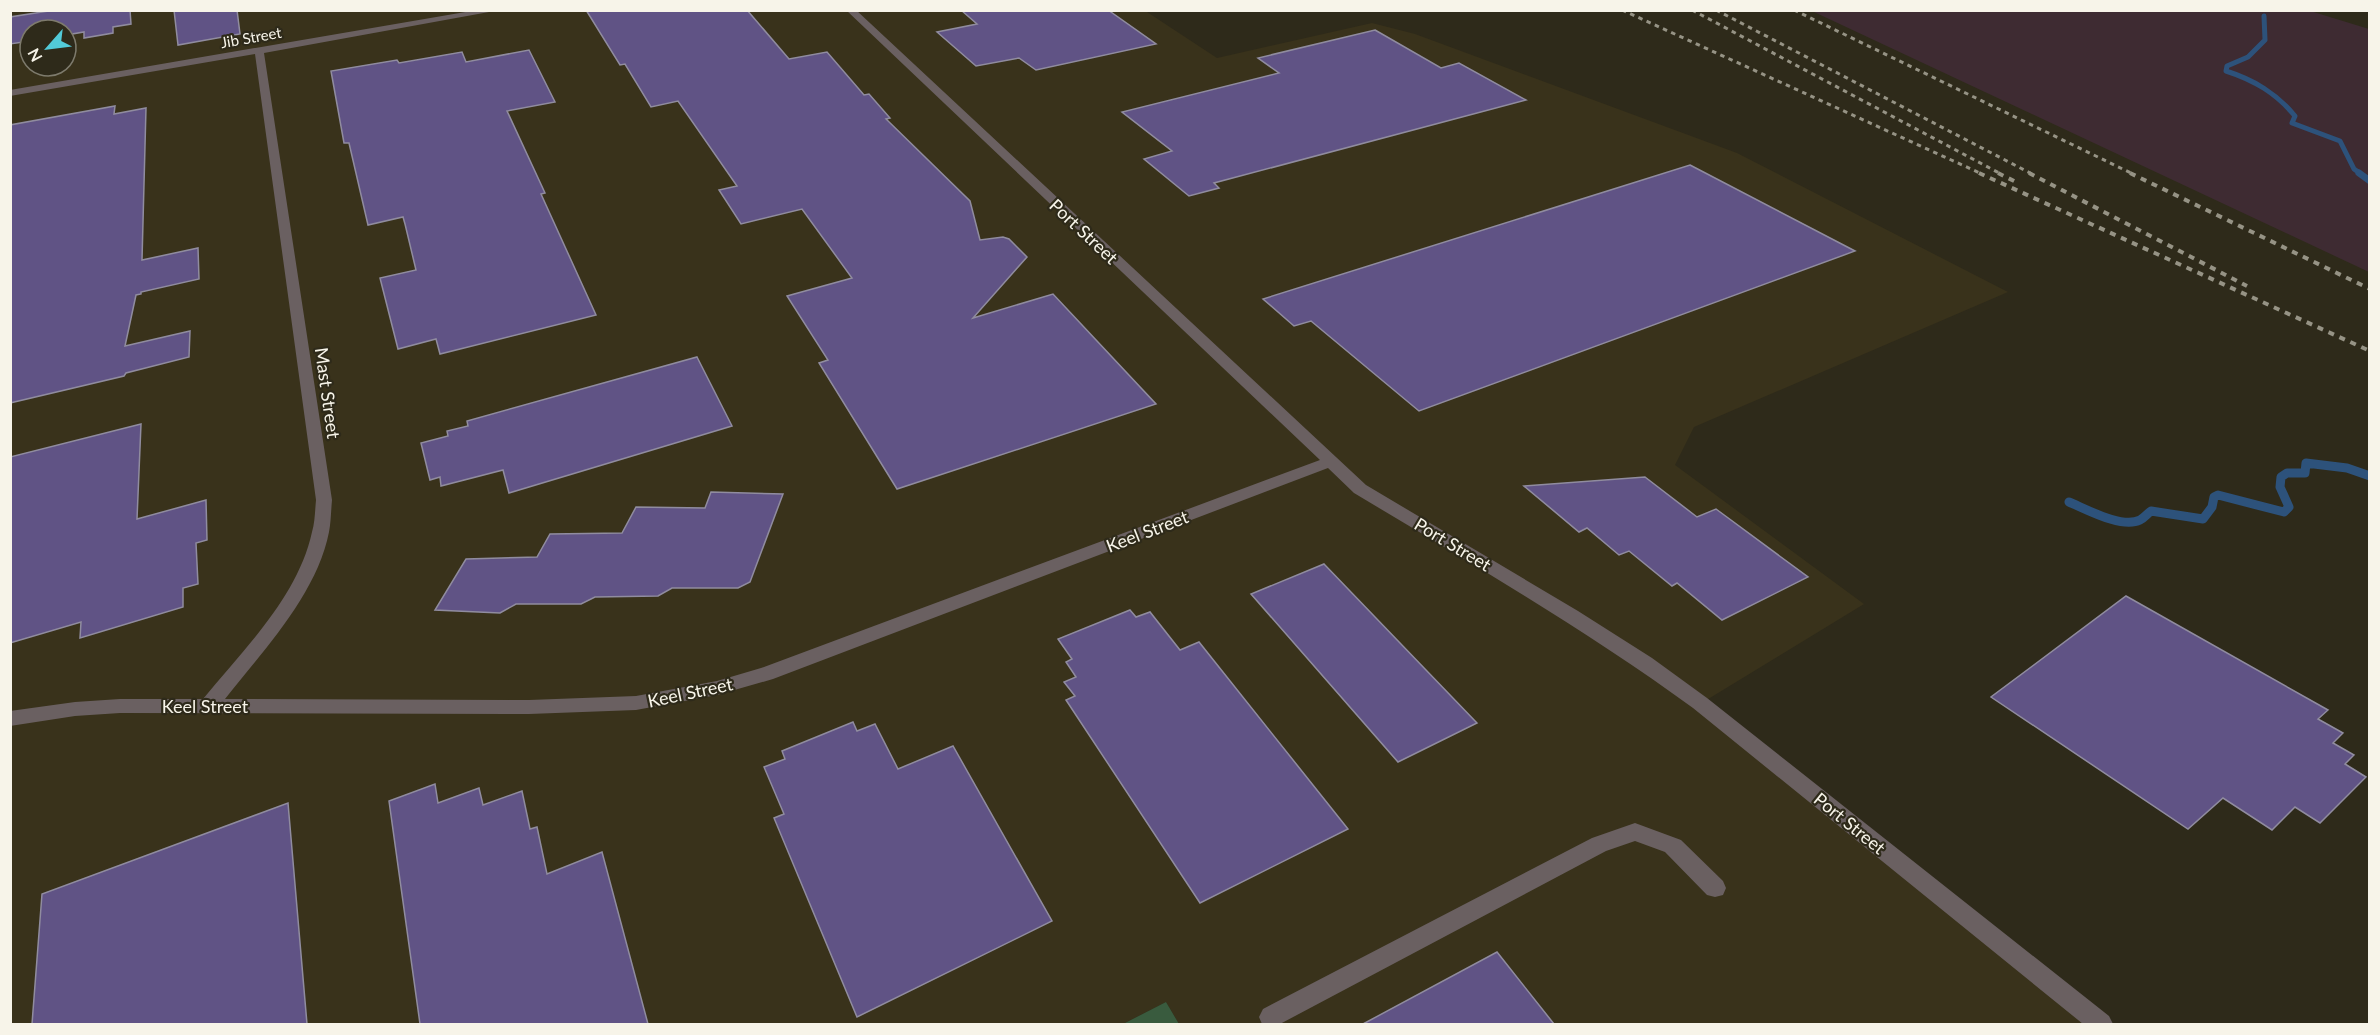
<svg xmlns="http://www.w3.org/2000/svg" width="2380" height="1035" font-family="Lato,sans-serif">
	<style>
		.commercial { fill: #3e2b32 }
		.built { fill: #39321b; fill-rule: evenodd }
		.green { fill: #395b3e }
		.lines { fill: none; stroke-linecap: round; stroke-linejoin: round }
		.stream-far2 { stroke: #2d527b; stroke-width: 5 }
		.stream-far1 { stroke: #2d527b; stroke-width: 7 }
		.stream { stroke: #2d527b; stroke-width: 9 }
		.building { fill: #605385; stroke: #908c9f; stroke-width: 1.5 }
		.service { fill: #6a6061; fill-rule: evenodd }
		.minor { fill: #6a6061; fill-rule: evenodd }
		.rail-far1 { stroke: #969385; stroke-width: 3; stroke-dasharray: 4.5 4.5; stroke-linecap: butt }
		.rail { stroke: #969385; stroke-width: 4; stroke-dasharray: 6 6; stroke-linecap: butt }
		.labels { text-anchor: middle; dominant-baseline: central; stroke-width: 4.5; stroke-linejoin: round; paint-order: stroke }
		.far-street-label { font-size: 15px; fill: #f7f4e9; stroke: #2e2a1a }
		.street-label { font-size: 18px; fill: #f7f4e9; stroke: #2e2a1a }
	</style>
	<rect width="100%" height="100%" fill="#2e2a1a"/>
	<path class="commercial" d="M2307,10L2369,29V272L1812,11Z"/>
	<path class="built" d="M1144,10L1217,58L1372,23L1415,34L1737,153L2008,292L1694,427L1675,465L1864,604L1700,704L2101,1024H1179L1166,1002L1123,1024H11L10,11ZM30,30H66V66H30Z"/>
	<path class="green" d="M1166,1002L1179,1024H1123Z"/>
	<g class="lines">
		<path class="stream-far2" d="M2264,16L2265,40L2248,57L2227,66L2226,71C2254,80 2276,93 2295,116L2292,123L2340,141L2354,169L2361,174"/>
		<path class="stream-far1" d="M2359,173L2370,181"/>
		<path class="stream" d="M2069,502C2086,509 2122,529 2140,520C2144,518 2147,514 2151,511L2203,519L2212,507L2214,497L2218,495L2284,512L2289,507L2280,487L2281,477L2287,473H2305L2306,463L2347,468L2370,476"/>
	</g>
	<g class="building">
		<path d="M55,10H130L131,24L113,27V33L84,38V32L66,35V30H30V41L10,44V17Z"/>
		<path d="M174,10H237L240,34L178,45Z"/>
		<path d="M586,10H747L789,59L827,52L864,95L869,94L890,118L886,119L970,201L980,240L1003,237L1009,239L1027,257L973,318L1053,294L1156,404L897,489L819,363L828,360L787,296L852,278L802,209L741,224L719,190L737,186L678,101L651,107L625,64L620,65Z"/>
		<path d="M961,10H1108L1156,44L1036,70L1019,58L976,66L937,32L977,24Z"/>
		<path d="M1375,30L1441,68L1459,63L1526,100L1214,183L1219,188L1189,196L1144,159L1172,151L1122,112L1279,73L1258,58Z"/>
		<path d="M529,50L555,102L507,111L545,193L541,194L596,315L440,354L436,339L398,349L380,278L416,270L405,224L403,217L368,225L349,143H344L331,71L397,60L399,63L462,52L466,62Z"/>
		<path d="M115,106L114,114L146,108L142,260L198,248L199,279L141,292V294L136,295L125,346L190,331L189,357L126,373L124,376L10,403V125Z"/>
		<path d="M1690,165L1855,251L1419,411L1311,321L1294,326L1263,299Z"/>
		<path d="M697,357L732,426L509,493L503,470L441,486L440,477L430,480L421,443L448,436L447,431L468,426L467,421Z"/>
		<path d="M141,424L137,519L206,500L207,540L196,543L198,584L183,588V607L80,638L81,622L10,643V457Z"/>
		<path d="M1645,477L1697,517L1716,509L1808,577L1722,620L1677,583L1672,586L1629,551L1619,555L1587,528L1579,532L1524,486Z"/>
		<path d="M711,492L783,494L750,582L738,588H672L658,596L595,597L581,604H516L500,613L435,610L466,559L537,557L550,534L622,533L636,507L705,508Z"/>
		<path d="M1324,564L1477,723L1398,762L1251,594Z"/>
		<path d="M2126,596L2328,710L2318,719L2343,733L2333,743L2354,755L2345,764L2366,777L2320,823L2295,807L2272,830L2223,798L2188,829L1991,697Z"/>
		<path d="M1130,610L1136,617L1150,612L1180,650L1199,642L1348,829L1200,903L1066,700L1075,696L1064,682L1076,677L1066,662L1072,659L1058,639Z"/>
		<path d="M853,722L857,731L875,724L898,769L953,746L1052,921L857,1017L774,818L784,814L764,767L785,759L782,751Z"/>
		<path d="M435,784L438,803L479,788L483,805L522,791L530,829L537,827L547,874L602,852L648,1024H420L389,801Z"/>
		<path d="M288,803L307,1024H32L42,894Z"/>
		<path d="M1497,952L1554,1024H1363Z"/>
	</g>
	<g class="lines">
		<path class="service" d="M1635,823L1681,840L1723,881L1726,888L1723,895L1715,897L1707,895L1665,852L1635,841L1606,851L1280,1024H1262L1259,1017L1263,1009L1592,838Z"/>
		<path class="minor" d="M477,10H500L264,53L332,500C331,510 331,522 329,532C317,594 263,651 225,699L529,700L636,696L717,681L761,668L1320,460L846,10H856L1366,485L1578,611L1652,658L1707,698L2109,1016L2113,1024H2083L1693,708C1585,629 1469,562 1354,493L1328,468L773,679L717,695L636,710L529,714L120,713L75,716L10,726V711L75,702L120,699H203C243,650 298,597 312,532C315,522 315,510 316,500L255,54L10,96V90Z"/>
		<g class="rail-far1">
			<path d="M1622,10L1982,174"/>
			<path d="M1692,10L2001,174"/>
			<path d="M1716,10L2032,174"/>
			<path d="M1794,10L2133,174"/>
		</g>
		<g class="rail">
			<path d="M1979,173L2370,351"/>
			<path d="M1998,173L2016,182"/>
			<path d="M2029,173L2247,286"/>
			<path d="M2130,173L2370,289"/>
		</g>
	</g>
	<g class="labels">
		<g class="far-street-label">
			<text transform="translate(251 37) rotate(-10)">Jib Street</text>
		</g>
		<g class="street-label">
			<text transform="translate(1084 231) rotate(43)">Port Street</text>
			<text transform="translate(328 393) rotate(82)">Mast Street</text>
			<text transform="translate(1147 531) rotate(-21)">Keel Street</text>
			<text transform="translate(1453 544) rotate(31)">Port Street</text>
			<text transform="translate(690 692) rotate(-12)">Keel Street</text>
			<text x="205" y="706">Keel Street</text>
			<text transform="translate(1850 823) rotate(39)">Port Street</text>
		</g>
	</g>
	<rect width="2380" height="1035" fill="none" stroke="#f7f4e9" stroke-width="24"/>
	<g transform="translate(48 48) rotate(242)"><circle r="28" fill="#2e2a1a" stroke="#7e7b6d" stroke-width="1.5"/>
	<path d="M0-4.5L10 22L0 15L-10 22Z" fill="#52cbd9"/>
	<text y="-9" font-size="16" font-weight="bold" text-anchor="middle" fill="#f7f4e9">N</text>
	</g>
</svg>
